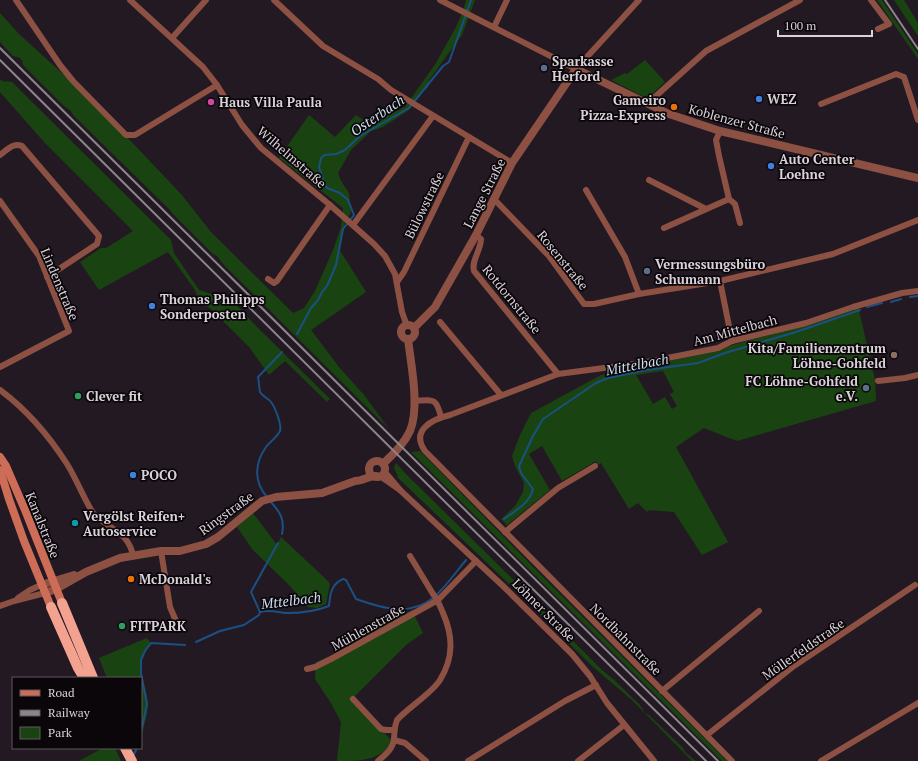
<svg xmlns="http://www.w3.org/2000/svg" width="918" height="761" font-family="'PT Serif',serif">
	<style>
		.green { fill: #194411; fill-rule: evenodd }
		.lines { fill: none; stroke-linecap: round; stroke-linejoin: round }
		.stream { stroke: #1a5083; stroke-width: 2 }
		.minor { stroke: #8d5143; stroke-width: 6 }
		.tertiary { stroke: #8d5143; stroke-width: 8 }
		.secondary { stroke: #ce6d57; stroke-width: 8 }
		.trunk { stroke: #f4a290; stroke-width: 10 }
		.rail { stroke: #8d858d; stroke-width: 2 }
		.service-dot { fill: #5c6f8a; stroke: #0a060a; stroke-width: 1.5 }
		.shop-dot { fill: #3f7fe0; stroke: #0a060a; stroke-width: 1.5 }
		.hotel-dot { fill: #d1479c; stroke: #0a060a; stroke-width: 1.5 }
		.food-dot { fill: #e8710a; stroke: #0a060a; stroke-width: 1.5 }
		.education-dot { fill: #8d6e63; stroke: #0a060a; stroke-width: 1.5 }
		.leisure-dot { fill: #2e9e5b; stroke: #0a060a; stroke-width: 1.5 }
		.culture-dot { fill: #0f9aa8; stroke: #0a060a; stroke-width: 1.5 }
		.labels { text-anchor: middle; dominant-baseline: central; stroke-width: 3.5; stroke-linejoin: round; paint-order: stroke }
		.poi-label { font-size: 13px; font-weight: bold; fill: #dad2d9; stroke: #0a060a; text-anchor: start }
		.street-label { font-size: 13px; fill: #dad2d9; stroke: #0a060a }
		.water-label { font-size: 14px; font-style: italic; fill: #cedff1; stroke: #0a060a }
	</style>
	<rect width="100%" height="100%" fill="#231923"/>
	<g class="green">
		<path d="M466,0H475L462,35L429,80L428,87L420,94L409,110L383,127L371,131L351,150L338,173L341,181L349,193L351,213L345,222L339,249L366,292L311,330L339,367L364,395L389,429L224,265L217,256L213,254L173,214L170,210L73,115L71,111L63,105L23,65L22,60L18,57L13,56L0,42V13L19,34L73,83L124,134L181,194L211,232L293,313L304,308L315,291L333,250L341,227L343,208L279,158L309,115L335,137L356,115L369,124L405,107L436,63L456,27L463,11Z"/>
		<path d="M877,0H882L918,54V59Z"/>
		<path d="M894,0H904L918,23V36Z"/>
		<path d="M645,60L665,82L650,96L644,97L611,80L625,73L627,74Z"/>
		<path d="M0,79L2,81L12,82L171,240L174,253L199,290L233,301L254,324L330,399L327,402L285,361L269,375L249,347L211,309L200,302L195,290L168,252L99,290L80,262L101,248H106L133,231L44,142L0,92Z"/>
		<path d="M858,306L875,380L876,401L737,441L704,428L676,447L728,542L702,555L674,512L649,510L647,512L638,503L629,509L601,463L598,465L596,461L562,481L542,446L529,454L550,490L507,525L501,519L515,506L523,492L524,483L515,466L512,456L520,435L531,413L601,375L718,351L732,345L806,325ZM663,371L674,392L670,394L677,406L672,409L665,397L653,404L636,375Z"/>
		<path d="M420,451L542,576L727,761H722L411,452Z"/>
		<path d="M396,463L406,474L548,614L550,618L602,670L613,679L640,705L645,713L649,715L683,748L685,752L696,761H692L632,700L592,666L528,602L397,477L398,476L394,468Z"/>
		<path d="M253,513L277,545L281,537L328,581L330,584L326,604L317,608L308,607L290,586L253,550L237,527Z"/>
		<path d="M412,610L423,633L406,645L352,699L392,741C381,761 361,761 337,761L341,722L331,703L315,679L316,662L328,657L330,658L373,631Z"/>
		<path d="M147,638L151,644C132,660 147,684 148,704C148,714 143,728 141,738V678H107L99,658Z"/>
		<path d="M103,748H115L121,761H79Z"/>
	</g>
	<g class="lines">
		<g class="stream">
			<path d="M910,297L918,296"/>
			<path d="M891,302L901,299"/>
			<path d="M867,307L882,303"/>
			<path d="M297,334L311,308L318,300L322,292L327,286L336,265L343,229L354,215L348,200L340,193L327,188L324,183L319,167L321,158L324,155L336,154L345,150L360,136L409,108L443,66L449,62L471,0"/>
			<path d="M267,497C254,482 254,464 266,447C270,442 277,437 280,431C282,425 275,407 271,402C268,398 263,397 260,392C259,388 259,381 258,377L282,352"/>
			<path d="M270,501C280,512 285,519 282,534"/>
			<path d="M504,519C515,511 530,503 533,489L521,473L519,466L533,436L543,419L596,383L608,378L647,370L698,363L725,353L796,332L860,310"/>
			<path d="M260,612L251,592L278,543"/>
			<path d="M196,642L220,631L244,625L259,615L260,612C270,609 279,613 288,613C302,613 316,611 329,606C330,595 331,584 343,579L346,580L356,599C382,608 409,617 433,598C445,588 456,572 466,560"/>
			<path d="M141,732L147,704L141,674V660L145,651L151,643L185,645"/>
			<path d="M133,756L137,748"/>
		</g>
		<g class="minor">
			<path d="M16,0L60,65L73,81L126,135H135L217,85"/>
			<path d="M130,0L203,67L217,85L242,125L261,148L330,205L374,244L385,256L395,274L402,312L407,326"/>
			<path d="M274,0L323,46L378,79L391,90L512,163"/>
			<path d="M440,0L576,69L639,0"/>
			<path d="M871,0L889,24L878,29"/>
			<path d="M494,27L507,0"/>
			<path d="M172,38L206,0"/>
			<path d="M647,104L706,51L800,0"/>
			<path d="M821,104L896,74L904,77L918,120"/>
			<path d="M720,131L716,140L719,156L729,199L735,204L740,223"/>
			<path d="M0,155C7,150 14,142 22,146L99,236L97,244L47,277"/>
			<path d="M649,180L706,209"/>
			<path d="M586,190L625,257L639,294"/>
			<path d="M494,199L549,256L584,304H594L639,294L720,281L833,254L918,220"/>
			<path d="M0,201L39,256L69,331L0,367"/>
			<path d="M353,225L433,116"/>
			<path d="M664,228L729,199"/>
			<path d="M476,235L481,239C481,250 471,261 474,271L558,374"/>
			<path d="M268,279L274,283L277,281L330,205"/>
			<path d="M720,281L732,341"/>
			<path d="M397,282L404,272L469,137"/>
			<path d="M440,322L501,395"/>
			<path d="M878,381L905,378L918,375"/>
			<path d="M0,390C27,410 49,436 67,464C77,480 83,497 93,513C109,530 127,530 133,555"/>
			<path d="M414,401C433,400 436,397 441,417"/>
			<path d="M384,471L401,491L503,586L572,654L590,676L607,703L654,761"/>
			<path d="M380,476L400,490"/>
			<path d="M505,532L558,488L595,466"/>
			<path d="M161,551L170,607L176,621"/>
			<path d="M18,598L30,590L41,585"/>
			<path d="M0,606L14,601L45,593"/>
			<path d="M307,669L315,667L331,659L438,600L476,561"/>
			<path d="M662,691L759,611"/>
			<path d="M353,699L381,729L386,730H394"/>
			<path d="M707,735L794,666L915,585"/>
			<path d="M394,740L405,743L426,761"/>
			<path d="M378,761C385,755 394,748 394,738C395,729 394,728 397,720C409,707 432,693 440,680C454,657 453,636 443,613C440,606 438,600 433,594L410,556"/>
			<path d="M468,761L565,701L596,685"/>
			<path d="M578,761L624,725"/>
			<path d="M732,761L425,451C410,430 433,419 450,415L558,374L642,363L718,348L732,341L806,323L853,307L902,293L918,291"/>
			<path d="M821,761L918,703"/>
		</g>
		<g class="tertiary">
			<circle cx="408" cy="332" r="7"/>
			<path d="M414,328L435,307L476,235L512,163L576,69L669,114L720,131L918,178"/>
			<circle cx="377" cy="469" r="8"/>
			<path d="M383,464C393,454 404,444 410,431C420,407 411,365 408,339"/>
			<path d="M41,585L74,575"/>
			<path d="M45,593L56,589L86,572L120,558L161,551H180L206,544L218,537L262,501L276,497L322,493L355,481C363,481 368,476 376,476"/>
		</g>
		<g class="secondary">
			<path d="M0,457L6,466L25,510L62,603"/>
			<path d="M0,470L9,499L24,541L51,607"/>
		</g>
		<g class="trunk">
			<path d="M62,603L93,678"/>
			<path d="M51,607L78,668L84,678"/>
			<path d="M125,748L132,761"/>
		</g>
		<g class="rail">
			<path d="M885,0L918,49"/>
			<path d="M0,48L718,761"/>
			<path d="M0,60L706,761"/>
		</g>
	</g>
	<g class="service-dot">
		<circle cx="544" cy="68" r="4"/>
		<circle cx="647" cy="271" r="4"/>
		<circle cx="866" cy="388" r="4"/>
	</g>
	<g class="shop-dot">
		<circle cx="759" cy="99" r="4"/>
		<circle cx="771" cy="166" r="4"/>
		<circle cx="152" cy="306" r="4"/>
		<circle cx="133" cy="475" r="4"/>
	</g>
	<circle class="hotel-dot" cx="211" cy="102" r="4"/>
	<g class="food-dot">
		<circle cx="674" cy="107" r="4"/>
		<circle cx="131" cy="579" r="4"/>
	</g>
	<circle class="education-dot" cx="894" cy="355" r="4"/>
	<g class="leisure-dot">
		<circle cx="78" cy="396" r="4"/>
		<circle cx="122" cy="626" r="4"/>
	</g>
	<circle class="culture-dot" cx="75" cy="523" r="4"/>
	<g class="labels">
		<g class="poi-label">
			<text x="552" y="61">Sparkasse<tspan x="552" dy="15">Herford</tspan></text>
			<text x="767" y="99">WEZ</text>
			<text x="666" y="100" text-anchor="end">Gameiro<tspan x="666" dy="15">Pizza-Express</tspan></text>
			<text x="219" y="102">Haus Villa Paula</text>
			<text x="779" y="159">Auto Center<tspan x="779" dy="15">Loehne</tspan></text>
			<text x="655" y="264">Vermessungsbüro<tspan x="655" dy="15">Schumann</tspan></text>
			<text x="160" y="299">Thomas Philipps<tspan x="160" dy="15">Sonderposten</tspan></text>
			<text x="886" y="348" text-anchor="end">Kita/Familienzentrum<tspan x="886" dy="15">Löhne-Gohfeld</tspan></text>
			<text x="858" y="381" text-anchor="end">FC Löhne-Gohfeld<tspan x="858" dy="15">e.V.</tspan></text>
			<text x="86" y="396">Clever fit</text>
			<text x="141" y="475">POCO</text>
			<text x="83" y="516">Vergölst Reifen+<tspan x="83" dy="15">Autoservice</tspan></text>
			<text x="139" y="579">McDonald's</text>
			<text x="130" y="626">FITPARK</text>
		</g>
		<g class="street-label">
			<text transform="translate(737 121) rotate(15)">Koblenzer Straße</text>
			<text transform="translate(292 157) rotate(41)">Wilhelmstraße</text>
			<text transform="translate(484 193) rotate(-63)">Lange Straße</text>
			<text transform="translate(424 205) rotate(-64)">Bülowstraße</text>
			<text transform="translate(563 260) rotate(51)">Rosenstraße</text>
			<text transform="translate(60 284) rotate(67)">Lindenstraße</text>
			<text transform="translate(512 299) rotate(51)">Rotdornstraße</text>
			<text transform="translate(735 330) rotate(-15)">Am Mittelbach</text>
			<text transform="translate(226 513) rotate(-36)">Ringstraße</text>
			<text transform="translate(43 525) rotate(68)">Kanalstraße</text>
			<text transform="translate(544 610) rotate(45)">Löhner Straße</text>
			<text transform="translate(368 627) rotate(-29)">Mühlenstraße</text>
			<text transform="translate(626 639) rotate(45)">Nordbahnstraße</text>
			<text transform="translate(803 649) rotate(-35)">Möllerfeldstraße</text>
		</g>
		<g class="water-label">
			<text transform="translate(377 115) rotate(-34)">Osterbach</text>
			<text transform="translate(637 364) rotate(-11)">Mittelbach</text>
			<text transform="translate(291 600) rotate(-7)">Mttelbach</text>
		</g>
	</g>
	<rect x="12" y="677" width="130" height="72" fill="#0a060a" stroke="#5d585d"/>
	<rect x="20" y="690" width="20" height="6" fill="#ce6d57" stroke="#5d585d"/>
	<text x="48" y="697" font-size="12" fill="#dad2d9">Road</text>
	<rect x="20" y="710" width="20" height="6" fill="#8d858d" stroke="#5d585d"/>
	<text x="48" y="717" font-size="12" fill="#dad2d9">Railway</text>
	<rect x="20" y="727" width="20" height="12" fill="#194411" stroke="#5d585d"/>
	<text x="48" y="737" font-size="12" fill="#dad2d9">Park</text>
	<path d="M778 30v6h94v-6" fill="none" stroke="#dad2d9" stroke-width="2"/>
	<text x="784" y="30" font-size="12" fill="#dad2d9" stroke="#0a060a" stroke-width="3" paint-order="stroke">100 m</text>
</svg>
